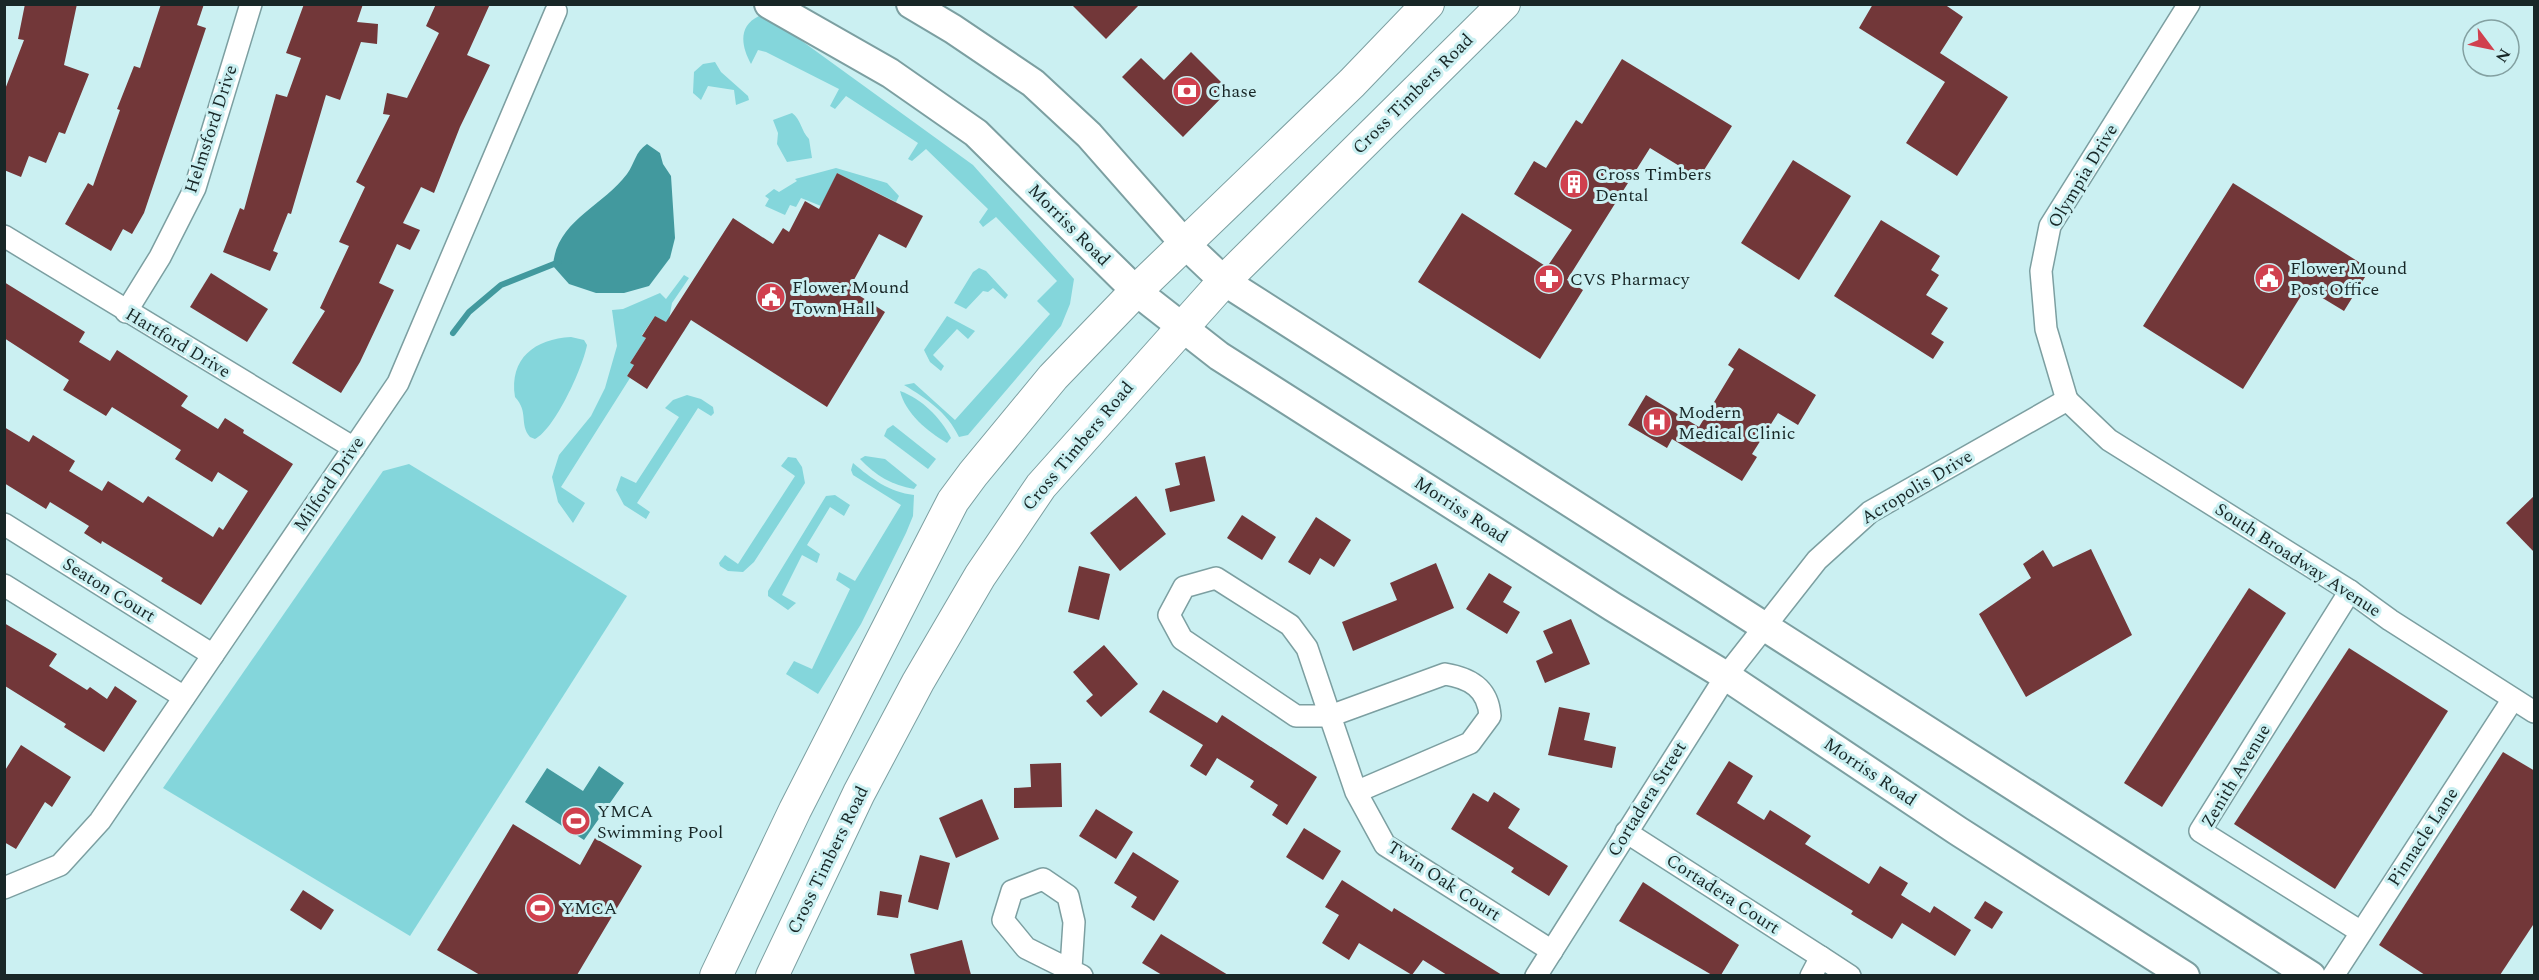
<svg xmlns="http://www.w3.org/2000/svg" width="2539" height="980" font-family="Spectral,serif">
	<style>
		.green { fill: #84d6db }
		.water { fill: #42999e }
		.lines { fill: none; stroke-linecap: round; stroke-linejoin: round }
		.stream { stroke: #42999e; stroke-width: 6 }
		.building { fill: #723739 }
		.minor-casing { stroke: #7c9fa1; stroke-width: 24 }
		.secondary-casing { stroke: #7c9fa1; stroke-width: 32 }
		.primary-casing { stroke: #7c9fa1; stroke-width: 34 }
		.minor { stroke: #fff; stroke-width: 21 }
		.secondary { stroke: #fff; stroke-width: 28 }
		.primary { stroke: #fff; stroke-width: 32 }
		.labels { text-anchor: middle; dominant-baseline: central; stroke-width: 6; stroke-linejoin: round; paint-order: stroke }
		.poi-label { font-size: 18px; fill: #182727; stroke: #cbf0f2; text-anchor: start }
		.street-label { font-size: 18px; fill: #182727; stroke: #cbf0f2 }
	</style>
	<rect width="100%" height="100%" fill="#cbf0f2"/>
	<g class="green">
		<path d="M759,16L784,28L973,165L1074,279L1070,304L1061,326L968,435L959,437C947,412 927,399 904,385L914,383L955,420L1050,314L1037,301L1057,281L996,217L983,227L979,222L988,209L926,149L912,161L908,159L918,143L846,96L835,109L830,106L839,89L766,52L758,50L751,64C741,46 738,26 759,16Z"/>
		<path d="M715,62L721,72L748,96L749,100L736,105L734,90L708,86L701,100L693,93L694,72L703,64Z"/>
		<path d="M792,113C801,119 801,131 809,139L812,158L787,162L777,144L778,133L773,120Z"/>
		<path d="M836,168L887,183L899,196L896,202L837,173L821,206L801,198L796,207L790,205L785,215L765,206L769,199L765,196L774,189L779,192L797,181L795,179Z"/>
		<path d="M979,268L986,271L1008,295L1005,299L993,288L988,292L983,291L966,309L954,303L973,272Z"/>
		<path d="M684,275L689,278L672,303L669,319L685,330L682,333L655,316L642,335L646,338L630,363L634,365L627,376L630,378L561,487L585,503L573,523L558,502L552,477L559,455L591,416L605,388L617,346L612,310L623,309L660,293L666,299Z"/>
		<path d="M947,316L975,331L968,339L957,329L933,355L944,366L941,371L930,362L924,350Z"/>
		<path d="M571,337L584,340L587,345C583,367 555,429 535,439L530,437C519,424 529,412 515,397C509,358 535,339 571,337Z"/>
		<path d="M900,391C922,399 940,417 951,438L947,443C928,432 905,413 900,391Z"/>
		<path d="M687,395L701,399L713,407L714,413L711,416L698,408L637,503L650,512L646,519L624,505L616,490L621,476L636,483L679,417L665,408L673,400Z"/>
		<path d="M893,425L936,459L928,469L884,436L887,429Z"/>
		<path d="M865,456L885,459L917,485L914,489C892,485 876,476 860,459Z"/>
		<path d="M788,457L796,458L802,467L805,483L754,562L743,572L728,571L720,566L719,563L725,555L738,564L795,476L781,466Z"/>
		<path d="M853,463C872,479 889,492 914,495L913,516L906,533L861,624L818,694L786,674L794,661L812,669L850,589L836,580L839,572L855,581L901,505L853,475L851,470Z"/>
		<path d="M409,464L627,596L410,936L163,788L383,471Z"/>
		<path d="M835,495L850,505L844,516L830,507L807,545L820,554L817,563L802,555L782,595L796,603L788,610L768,596V591L826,496Z"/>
	</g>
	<g class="water">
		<path d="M647,144L660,153L663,164L671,176L675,238L670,258L649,286L624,293H596L569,284L553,266C556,221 602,207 627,174C635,163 635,152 647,144Z"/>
		<path d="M599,766L624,783L584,840L525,802L547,768L583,791Z"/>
	</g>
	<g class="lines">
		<path class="stream" d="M453,333L469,312L501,285L559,262"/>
	</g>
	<g class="building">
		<path d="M25,4H77L64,65L89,74L65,134L59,132L46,163L29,156L21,177L4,170V92L24,40L18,39Z"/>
		<path d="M161,4H204L197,25L206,28L144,213L132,234L123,229L111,251L65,224L88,183L93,186L120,110L117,109L134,66L140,68Z"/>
		<path d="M304,4H363L357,22L378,24L377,44L361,42L340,100L326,95L291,214L288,213L273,251L278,253L270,271L223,252L240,208L244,210L276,94L287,97L301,58L286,53Z"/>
		<path d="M436,4H490L467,55L490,65L460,127L434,193L421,187L403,223L420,230L410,250L397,244L379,283L394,290L360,362L341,393L292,363L325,311L320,308L349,246L339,242L365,187L356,182L390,115L383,114L387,93L407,98L439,33L426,26Z"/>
		<path d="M1071,4H1140L1106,39Z"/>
		<path d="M1873,4H1944L1963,17L1940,53L2008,97L1957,176L1906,143L1945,82L1859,28Z"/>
		<path d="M1191,52L1229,90L1183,137L1122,77L1141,58L1164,80Z"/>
		<path d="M1622,59L1732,126L1699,178L1650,148L1567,280L1583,290L1540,359L1418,282L1462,213L1547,267L1572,230L1514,194L1534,161L1546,168L1576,120L1582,124Z"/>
		<path d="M1793,160L1851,196L1799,280L1741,243Z"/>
		<path d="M837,173L923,216L906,248L879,234L849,289L885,312L827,407L691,320L647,389L627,376L634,365L630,363L646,338L642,336L655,316L666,322L733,218L773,244L783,228L789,232L805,201L819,209Z"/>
		<path d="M2233,183L2370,269L2344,311L2306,288L2243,389L2143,326Z"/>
		<path d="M1881,220L1940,256L1931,270L1939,275L1926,295L1948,308L1931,334L1944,342L1933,359L1834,296Z"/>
		<path d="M211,273L268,309L247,342L190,307Z"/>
		<path d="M4,282L85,332L79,342L110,361L117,350L188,396L181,406L218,429L225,418L244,430L243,433L293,464L201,605L161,581L163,578L102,541L101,544L84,533L89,526L50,502L46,509L4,483V427L29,442L33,435L75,461L69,471L102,491L108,481L143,503L148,496L213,537L219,527L223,530L248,491L218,472L212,482L175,459L181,450L112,407L106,416L63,390L69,380L4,338Z"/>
		<path d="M1739,348L1816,395L1798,425L1778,413L1752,454L1757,457L1742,481L1672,439L1667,448L1628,425L1646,395L1699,427L1734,369L1728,365Z"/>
		<path d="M1205,456L1215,501L1170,512L1165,489L1180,485L1175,463Z"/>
		<path d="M2535,495V553L2506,523Z"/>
		<path d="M1136,496L1166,534L1120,571L1090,533Z"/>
		<path d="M1242,515L1276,537L1262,560L1227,538Z"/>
		<path d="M1316,517L1351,540L1334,567L1320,558L1310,575L1288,562Z"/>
		<path d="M2091,549L2132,635L2026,697L1979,614L2031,578L2023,564L2043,550L2053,567Z"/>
		<path d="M1436,563L1454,608L1353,651L1342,622L1397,600L1390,583Z"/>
		<path d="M1079,566L1110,574L1099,620L1068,612Z"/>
		<path d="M1489,573L1512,587L1503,602L1520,612L1507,634L1466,609Z"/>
		<path d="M2249,588L2286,613L2162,807L2124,783Z"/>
		<path d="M1571,619L1590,664L1545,683L1536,661L1553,653L1543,631Z"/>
		<path d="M4,623L57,654L49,666L87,690L90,687L107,699L115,686L137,701L104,752L64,727L66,724L5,686Z"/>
		<path d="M1104,645L1138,684L1101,717L1086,701L1093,695L1073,672Z"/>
		<path d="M2349,648L2448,711L2335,889L2234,824Z"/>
		<path d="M1163,690L1217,723L1222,715L1317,777L1287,825L1272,815L1278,805L1250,787L1254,781L1217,758L1206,776L1190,766L1203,745L1149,712Z"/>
		<path d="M1559,707L1590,713L1584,740L1616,747L1612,768L1548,755Z"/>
		<path d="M21,745L71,777L52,807L45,802L16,849L4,842V772Z"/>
		<path d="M2503,752L2535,771V922L2500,975H2425L2379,945Z"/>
		<path d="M1729,761L1753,776L1737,803L1764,820L1770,810L1811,836L1805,844L1869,884L1880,866L1908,883L1901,895L1930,913L1934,906L1971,930L1955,956L1902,923L1892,939L1851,914L1853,911L1696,814Z"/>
		<path d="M1061,763L1062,807L1014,808V788L1031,787L1030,764Z"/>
		<path d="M1494,792L1520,809L1508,828L1568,866L1549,896L1511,872L1514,868L1451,829L1473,793L1488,802Z"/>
		<path d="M982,799L999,839L956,858L939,818Z"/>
		<path d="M1096,809L1133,832L1116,859L1079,836Z"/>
		<path d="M513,824L580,865L595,838L642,866L577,975H480L437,950Z"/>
		<path d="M1304,828L1341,851L1323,880L1286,857Z"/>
		<path d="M1133,852L1179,881L1154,921L1131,907L1137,897L1114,883Z"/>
		<path d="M920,855L950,863L938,910L908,902Z"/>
		<path d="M1342,880L1392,912L1394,908L1502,975H1447L1423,960L1412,975L1359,943L1349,960L1322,943L1339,915L1325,907Z"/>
		<path d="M1643,882L1739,945L1721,975H1712L1619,921Z"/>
		<path d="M303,890L334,910L321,930L290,910Z"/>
		<path d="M880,891L902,895L898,918L877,915Z"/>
		<path d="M1985,901L2003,912L1992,929L1974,918Z"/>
		<path d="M1161,934L1228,975H1162L1142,963Z"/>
		<path d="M962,940L971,975H915L910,954Z"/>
	</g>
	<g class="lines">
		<g class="minor-casing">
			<g id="minor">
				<path d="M4,236L354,448"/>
				<path d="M126,312L160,257L195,188L251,4"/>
				<path d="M2067,400L2109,440L2350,591L2390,620L2534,712"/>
				<path d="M2067,400L2046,329L2041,271L2050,226L2189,4"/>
				<path d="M4,524L213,655"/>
				<path d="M1216,578L1290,625L1307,648L1330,716H1296L1182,639L1169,615L1184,587Z"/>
				<path d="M4,585L184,697"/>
				<path d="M2350,591L2200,831L2361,932"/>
				<path d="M1356,792L1470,743L1490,716C1488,688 1470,678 1445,674L1330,716L1356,792L1385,845L1552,951"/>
				<path d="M1626,832L1821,957"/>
				<path d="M4,888L60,865L100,821L398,383L556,11"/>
				<path d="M1071,968L1074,922L1068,896L1043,879L1012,891L1003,920L1026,948L1082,976"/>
				<path d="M1536,976L1726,676L1817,560L1870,512L2067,400"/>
				<path d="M1811,976L1821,957L1850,976"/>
				<path d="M2333,976L2513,699"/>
			</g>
		</g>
		<g class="secondary-casing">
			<g id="secondary">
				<path d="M769,4L890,73L976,133L1136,291L1219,356L1613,607L1726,676L1958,831L2185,976"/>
				<path d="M911,4L953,29L1033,83L1089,135L1185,244L1224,281L2311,976"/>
			</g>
		</g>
		<g class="primary-casing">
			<g id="primary">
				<path d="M716,976L795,810L916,573L953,501L973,474L1053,377L1136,291L1352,83L1428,4"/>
				<path d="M772,976L859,793L918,682L980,576L1041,486L1224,281L1504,4"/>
			</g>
		</g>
		<use href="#minor" class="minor"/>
		<use href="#secondary" class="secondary"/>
		<use href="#primary" class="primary"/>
	</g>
	<defs>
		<g id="bank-disc" transform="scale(1.5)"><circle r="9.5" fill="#d0404e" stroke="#cbf0f2"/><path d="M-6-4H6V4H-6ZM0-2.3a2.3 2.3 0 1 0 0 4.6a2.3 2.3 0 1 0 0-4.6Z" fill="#fff"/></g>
		<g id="building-disc" transform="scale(1.5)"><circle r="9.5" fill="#d0404e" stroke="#cbf0f2"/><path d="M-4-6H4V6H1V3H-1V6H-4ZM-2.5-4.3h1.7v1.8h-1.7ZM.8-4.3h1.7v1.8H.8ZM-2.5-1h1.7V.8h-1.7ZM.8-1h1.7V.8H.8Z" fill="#fff"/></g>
		<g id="civic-disc" transform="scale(1.5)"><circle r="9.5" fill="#d0404e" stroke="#cbf0f2"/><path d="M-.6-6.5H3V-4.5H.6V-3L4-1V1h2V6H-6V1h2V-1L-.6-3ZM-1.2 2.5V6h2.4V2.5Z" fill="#fff"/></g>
		<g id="pharmacy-disc" transform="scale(1.5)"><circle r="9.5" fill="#d0404e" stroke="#cbf0f2"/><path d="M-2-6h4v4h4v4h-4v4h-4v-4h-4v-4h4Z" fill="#fff"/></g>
		<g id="hospital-disc" transform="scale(1.5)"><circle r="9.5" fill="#d0404e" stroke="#cbf0f2"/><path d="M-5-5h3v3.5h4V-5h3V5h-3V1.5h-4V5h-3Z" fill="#fff"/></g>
		<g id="stadium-disc" transform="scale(1.5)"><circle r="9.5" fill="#d0404e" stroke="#cbf0f2"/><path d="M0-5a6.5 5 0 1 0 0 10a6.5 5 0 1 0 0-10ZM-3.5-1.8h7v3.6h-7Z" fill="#fff"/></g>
	</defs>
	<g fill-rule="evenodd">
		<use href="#bank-disc" x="1187" y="91"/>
		<use href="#building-disc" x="1574" y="184"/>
		<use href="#civic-disc" x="2269" y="278"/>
		<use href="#pharmacy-disc" x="1549" y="279"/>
		<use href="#civic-disc" x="771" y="297"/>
		<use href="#hospital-disc" x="1657" y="422"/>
		<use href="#stadium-disc" x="576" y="821"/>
		<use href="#stadium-disc" x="540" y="908"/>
	</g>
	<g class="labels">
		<g class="poi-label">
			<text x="1208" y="91">Chase</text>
			<text x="1595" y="174">Cross Timbers<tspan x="1595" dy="21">Dental</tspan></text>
			<text x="2290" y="268">Flower Mound<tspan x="2290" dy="21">Post Office</tspan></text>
			<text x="1570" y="279">CVS Pharmacy</text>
			<text x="792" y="287">Flower Mound<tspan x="792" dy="21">Town Hall</tspan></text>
			<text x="1678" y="412">Modern<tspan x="1678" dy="21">Medical Clinic</tspan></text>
			<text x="597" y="811">YMCA<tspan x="597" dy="21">Swimming Pool</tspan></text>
			<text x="561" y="908">YMCA</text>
		</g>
		<g class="street-label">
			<text transform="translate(1413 94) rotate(-45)">Cross Timbers Road</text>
			<text transform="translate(211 129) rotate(-72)">Helmsford Drive</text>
			<text transform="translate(2083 176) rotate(-59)">Olympia Drive</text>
			<text transform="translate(1069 225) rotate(45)">Morriss Road</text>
			<text transform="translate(178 343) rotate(31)">Hartford Drive</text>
			<text transform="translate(1078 446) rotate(-50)">Cross Timbers Road</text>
			<text transform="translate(329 484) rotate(-56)">Milford Drive</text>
			<text transform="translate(1917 487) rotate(-31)">Acropolis Drive</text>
			<text transform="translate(1461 510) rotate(33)">Morriss Road</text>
			<text transform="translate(2298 560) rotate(33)">South Broadway Avenue</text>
			<text transform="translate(109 590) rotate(32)">Seaton Court</text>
			<text transform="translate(1870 772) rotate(34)">Morriss Road</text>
			<text transform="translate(2236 776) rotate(-59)">Zenith Avenue</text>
			<text transform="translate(1647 799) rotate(-58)">Cortadera Street</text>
			<text transform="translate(2423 837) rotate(-57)">Pinnacle Lane</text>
			<text transform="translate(828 860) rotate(-64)">Cross Timbers Road</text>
			<text transform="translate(1444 881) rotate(33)">Twin Oak Court</text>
			<text transform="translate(1723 894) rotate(33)">Cortadera Court</text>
		</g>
	</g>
	<rect width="2539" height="980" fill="none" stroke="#182727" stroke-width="12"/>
	<g transform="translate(2491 48) rotate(122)"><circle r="28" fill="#cbf0f2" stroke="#83a0a1" stroke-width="1.5"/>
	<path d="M0-4.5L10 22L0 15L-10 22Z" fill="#d0404e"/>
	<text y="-9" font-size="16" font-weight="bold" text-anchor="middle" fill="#182727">N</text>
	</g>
</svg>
